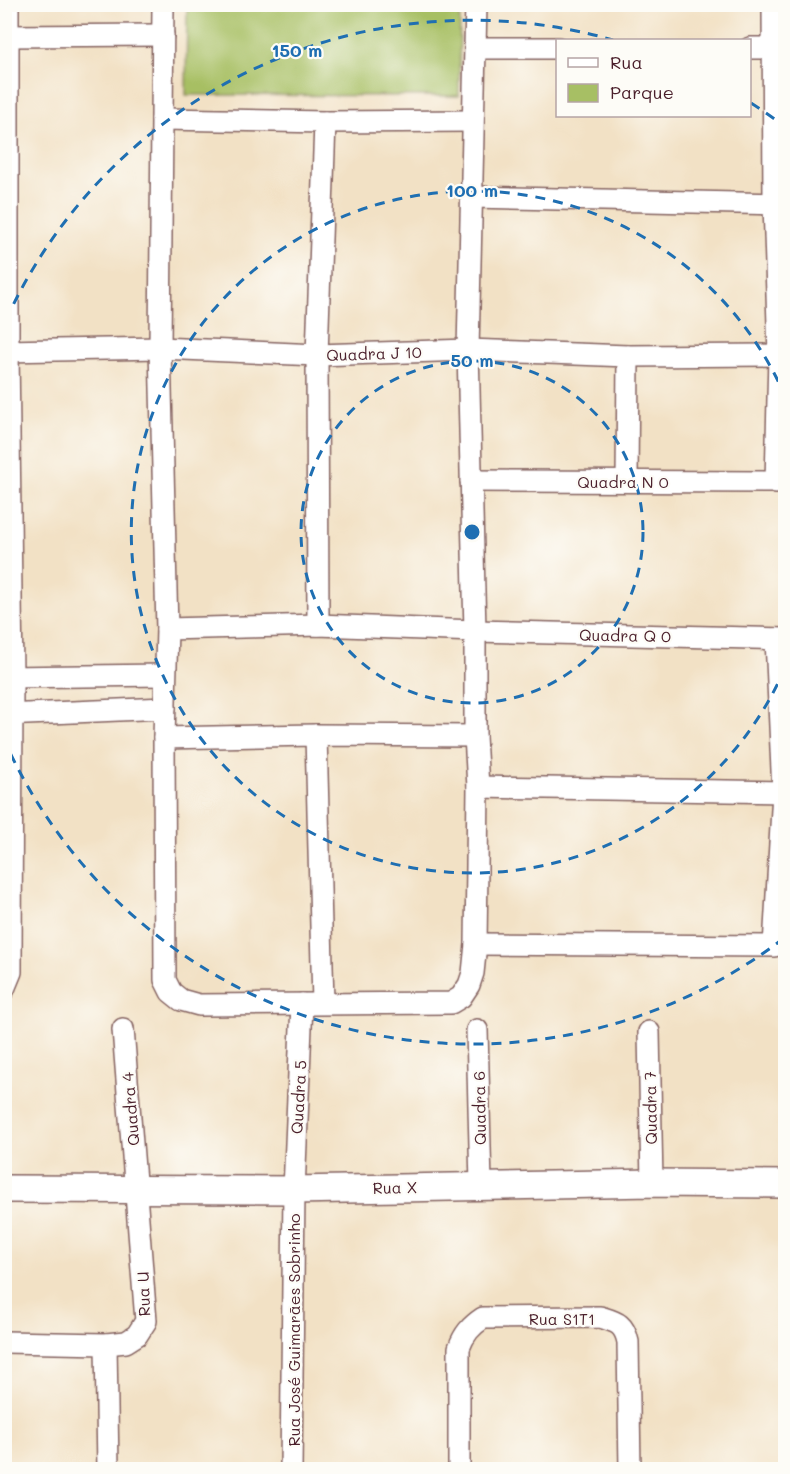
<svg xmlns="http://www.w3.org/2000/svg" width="790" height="1474" font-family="Mali,sans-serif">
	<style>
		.green { fill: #a7bf64; stroke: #786f48; stroke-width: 1.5 }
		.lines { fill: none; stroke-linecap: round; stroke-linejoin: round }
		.minor-casing { stroke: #856361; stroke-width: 24 }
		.tertiary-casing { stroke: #856361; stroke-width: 30 }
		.minor { stroke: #fff; stroke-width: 21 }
		.tertiary { stroke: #fff; stroke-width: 27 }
		.ring { fill: none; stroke: #1f6fb2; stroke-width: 3; stroke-dasharray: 10 8 }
		.labels { text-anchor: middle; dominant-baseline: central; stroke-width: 4.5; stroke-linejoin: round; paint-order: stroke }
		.street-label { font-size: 16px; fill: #4a1f2b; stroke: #fdfcf7 }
		.centre { fill: #1f6fb2; stroke: #fdfcf7; stroke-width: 3 }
		.ring-label { font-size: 18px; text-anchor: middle; font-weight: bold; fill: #1f6fb2; stroke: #fdfcf7; stroke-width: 4.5; stroke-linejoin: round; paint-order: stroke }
	</style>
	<rect width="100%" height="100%" fill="#fdfcf7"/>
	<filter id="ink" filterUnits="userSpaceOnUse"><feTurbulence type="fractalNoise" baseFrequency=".0167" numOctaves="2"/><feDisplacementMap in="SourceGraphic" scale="12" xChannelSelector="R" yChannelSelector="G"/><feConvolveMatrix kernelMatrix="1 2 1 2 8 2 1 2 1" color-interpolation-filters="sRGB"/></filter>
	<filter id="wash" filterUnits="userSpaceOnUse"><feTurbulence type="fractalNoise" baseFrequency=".008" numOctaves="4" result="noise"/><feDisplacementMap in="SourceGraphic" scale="24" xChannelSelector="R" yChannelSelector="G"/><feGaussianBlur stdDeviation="1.35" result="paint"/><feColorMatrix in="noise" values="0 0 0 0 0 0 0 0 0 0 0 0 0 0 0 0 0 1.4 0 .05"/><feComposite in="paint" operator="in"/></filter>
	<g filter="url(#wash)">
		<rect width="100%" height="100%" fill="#f2e1c5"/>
		<path class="green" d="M187,5H460L459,96L186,95Z"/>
	</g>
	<g filter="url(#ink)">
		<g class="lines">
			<g class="minor-casing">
				<g id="minor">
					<path d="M163,4L160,348L167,629L164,738L165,980L171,992L181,1000L199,1005L451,1003L461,997L469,985L473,973L476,944L478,787L475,736V631L468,350L476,4"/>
					<path d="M773,4L774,204L779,355L776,483"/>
					<path d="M4,36L163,35"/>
					<path d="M476,48H558"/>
					<path d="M750,48H786"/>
					<path d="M162,119L325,122L472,121"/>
					<path d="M471,197L786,204"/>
					<path d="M4,351L160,348L317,355L468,350L628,356L786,355"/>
					<path d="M627,480L628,356"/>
					<path d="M471,481L786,482"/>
					<path d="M318,625L317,355L325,122"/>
					<path d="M167,629L318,625L475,631L786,639"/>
					<path d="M4,677L165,675"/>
					<path d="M4,715L165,708"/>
					<path d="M316,735L323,1003"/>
					<path d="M164,738L316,735L475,736"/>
					<path d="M478,787L786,792"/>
					<path d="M476,944L774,946L783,792L776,639"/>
					<path d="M4,989L11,972L12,677L8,351V4"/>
					<path d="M477,1030L481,1185"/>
					<path d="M649,1032L652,1183"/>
					<path d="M4,1342L106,1344L126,1342L137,1335L146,1321L123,1029"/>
					<path d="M106,1344L108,1470"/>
					<path d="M291,1470L294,1190L302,1004"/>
					<path d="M459,1470V1348C464,1334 471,1326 483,1318L600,1317C616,1322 624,1323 628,1342L630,1470"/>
				</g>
			</g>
			<g class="tertiary-casing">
				<path id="tertiary" d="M4,1189L294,1190L652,1183L786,1184"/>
			</g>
			<use href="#minor" class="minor"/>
			<use href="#tertiary" class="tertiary"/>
		</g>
	</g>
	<g class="ring">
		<circle cx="472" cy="532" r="171"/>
		<path d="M785 668A341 341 0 1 1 785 396"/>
		<path d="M784 938A512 512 0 0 1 6 744M6 320A512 512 0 0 1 613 40M751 103A512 512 0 0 1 784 126"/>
	</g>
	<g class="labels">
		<g class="street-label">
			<text transform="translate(374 353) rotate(-2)">Quadra J 10</text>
			<text x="623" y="481">Quadra N 0</text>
			<text transform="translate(625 635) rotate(1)">Quadra Q 0</text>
			<text transform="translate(298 1097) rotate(-87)">Quadra 5</text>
			<text transform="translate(479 1108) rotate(-91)">Quadra 6</text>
			<text transform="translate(650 1108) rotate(-91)">Quadra 7</text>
			<text transform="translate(130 1109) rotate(-95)">Quadra 4</text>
			<text transform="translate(395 1187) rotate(-1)">Rua X</text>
			<text transform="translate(143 1294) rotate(-92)">Rua U</text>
			<text x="562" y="1318">Rua S1T1</text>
			<text transform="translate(293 1330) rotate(-90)">Rua José Guimarães Sobrinho</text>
		</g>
	</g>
	<circle cx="472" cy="532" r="9" class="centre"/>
	<g class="ring-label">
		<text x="297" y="57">150 m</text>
		<text x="472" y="197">100 m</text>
		<text x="472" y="367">50 m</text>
	</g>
	<rect width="790" height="1474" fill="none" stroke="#fdfcf7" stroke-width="24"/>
	<rect x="556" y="39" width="195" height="78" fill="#fdfcf7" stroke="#b5a4a5" stroke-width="1.5"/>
	<rect x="568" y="58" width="30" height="9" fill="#ffffff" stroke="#b5a4a5" stroke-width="1.5"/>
	<text x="610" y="69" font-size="18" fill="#4a1f2b">Rua</text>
	<rect x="568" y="84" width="30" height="18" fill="#a7bf64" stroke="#b5a4a5" stroke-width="1.5"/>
	<text x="610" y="99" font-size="18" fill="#4a1f2b">Parque</text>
</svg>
